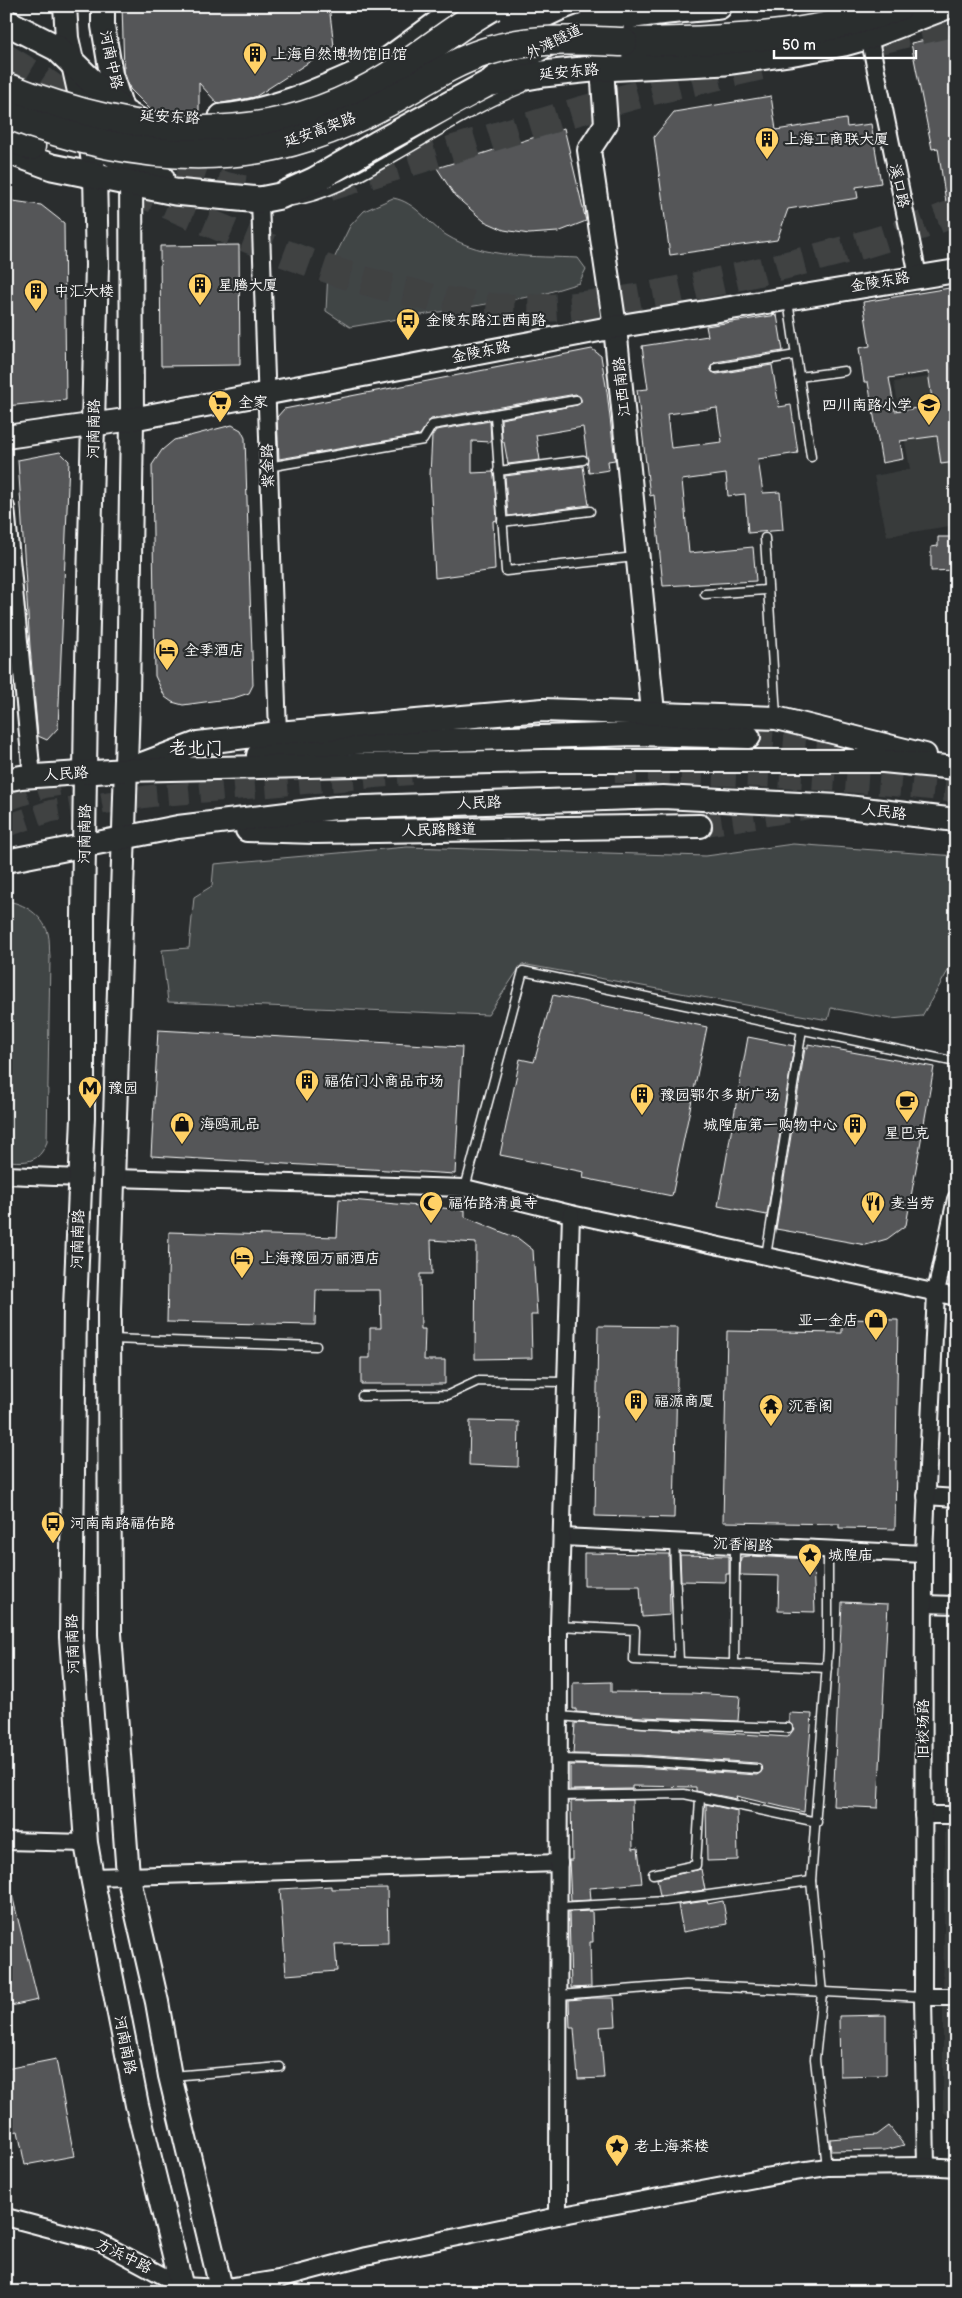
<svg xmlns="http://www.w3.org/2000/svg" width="962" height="2298" font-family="'Balsamiq Sans','LXGW WenKai TC',sans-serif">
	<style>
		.built { fill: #373a3b }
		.green { fill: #414445; stroke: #a0a2a2 }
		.building { fill: #555758; stroke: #fff; fill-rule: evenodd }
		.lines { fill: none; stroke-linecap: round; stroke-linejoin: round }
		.secondary-tunnel { stroke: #3f4243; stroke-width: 22; stroke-dasharray: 22 11; stroke-linecap: butt }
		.highway-tunnel { stroke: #3f4243; stroke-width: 28; stroke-dasharray: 28 14; stroke-linecap: butt }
		.lane-casing { stroke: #fff; stroke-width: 11 }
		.street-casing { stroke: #fff; stroke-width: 20 }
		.secondary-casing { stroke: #fff; stroke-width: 26 }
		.primary-casing { stroke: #fff; stroke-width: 29 }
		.highway-casing { stroke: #fff; stroke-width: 31 }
		.lane { stroke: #2a2d2e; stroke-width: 8 }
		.street { stroke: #2a2d2e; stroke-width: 16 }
		.secondary { stroke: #2a2d2e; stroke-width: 22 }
		.primary { stroke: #2a2d2e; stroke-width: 25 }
		.highway { stroke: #2a2d2e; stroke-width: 28 }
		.highway-bridge-casing { stroke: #fff; stroke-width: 31; stroke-linecap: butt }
		.highway-bridge { stroke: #2a2d2e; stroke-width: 28 }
		.labels { text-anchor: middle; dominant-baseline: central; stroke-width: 4.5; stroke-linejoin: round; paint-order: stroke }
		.street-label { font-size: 15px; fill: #fff; stroke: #2a2d2e }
		.poi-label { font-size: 15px; fill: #fff; stroke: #2a2d2e; text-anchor: start }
		.quarter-label { font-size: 18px; fill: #fff; stroke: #2a2d2e }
	</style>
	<rect width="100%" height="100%" fill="#2a2d2e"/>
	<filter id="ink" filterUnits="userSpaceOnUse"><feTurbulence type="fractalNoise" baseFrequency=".02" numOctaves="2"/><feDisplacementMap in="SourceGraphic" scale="10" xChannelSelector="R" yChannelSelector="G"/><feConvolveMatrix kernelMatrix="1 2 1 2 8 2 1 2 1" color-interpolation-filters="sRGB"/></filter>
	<g filter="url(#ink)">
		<g class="built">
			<path d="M956,373V525L887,536L874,476L910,469L894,382Z"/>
			<path d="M956,1371V2124L943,2111V2006L948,1599L954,1375Z"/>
		</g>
		<g class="green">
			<path d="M393,198C416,202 427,223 446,235C484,259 534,256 578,258L586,269L579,283L540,295L350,327L326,311L328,271L350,226L364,211Z"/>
			<path d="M793,844L956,856V957L922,1016L891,1019L831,1008L828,1020L522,964L488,1015L168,1002L162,950L189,948L194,897L212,886L214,864L407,847L706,856Z"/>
			<path d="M6,901C24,903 42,915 48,933C50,940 49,949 50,957L47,1142C38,1164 27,1162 6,1161Z"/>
		</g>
		<g class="building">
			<path d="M122,6H329L334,46L255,97L218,104L199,83V114L151,110L130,89L124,71Z"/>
			<path d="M956,34V208L947,209L938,148L932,149L911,43Z"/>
			<path d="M771,96L776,130L846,119L847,127L871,124L881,183L856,187L858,198L788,209L777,240L670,255L654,137L674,112Z"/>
			<path d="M564,128L586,221L558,232L529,234L504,230L484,221L455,196L437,168Z"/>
			<path d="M13,201L41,205L64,223L66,400L6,406V203Z"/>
			<path d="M239,245L240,365L161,366L160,246Z"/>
			<path d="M956,287V368H953L956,385V462L941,464L937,436L900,441L903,459L882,463L868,382H864L859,348L870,346L863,302ZM928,372L933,406L895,411L889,378Z"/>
			<path d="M777,315L783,351L715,362L710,368L712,372L717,374L772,365L779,407L791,405L798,453L758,459L763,493L780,492L783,530L748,533L745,494L728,496L726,474L682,480L689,553L753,547L756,581L663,586L654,495L650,496L637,390L648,389L642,346L708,336L706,326ZM717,408L722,442L671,448L667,414Z"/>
			<path d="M592,349L601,356L607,392L615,460L608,461L609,470L589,473L583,427L536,435L540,460L508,464L504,442H502L501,419L577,405L581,402V399L576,394L431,419L420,435L279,459L277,417L284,409Z"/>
			<path d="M490,421L491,442L472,441V473L493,472L494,474L497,520L493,521L495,570L435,578L430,475L432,436L436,430Z"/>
			<path d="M232,425L241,430L245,438L253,685L249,693L234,698L183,705L172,702L165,697L155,676L152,465L162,450L174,440Z"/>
			<path d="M60,452L69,461L58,728L47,740L38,736L30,647L18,460Z"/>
			<path d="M583,466L589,505L508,516L505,476Z"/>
			<path d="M938,537H956V570L931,571V547L938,546Z"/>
			<path d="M553,995L707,1027L672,1196L583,1178L584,1172L500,1155L520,1059L534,1062Z"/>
			<path d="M158,1030L462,1047L455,1174L151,1156Z"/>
			<path d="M748,1037L794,1046L767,1215L718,1206Z"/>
			<path d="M808,1044L934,1067L906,1225L887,1239L866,1245L776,1229L805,1048H808Z"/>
			<path d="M339,1199L465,1210V1217L519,1239L533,1250L537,1315H531L532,1358L475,1359L476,1243L431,1240L432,1274H420L421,1329H425L424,1360H445V1384H361V1358H370V1328H381L380,1290H316L315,1325L167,1322L169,1232L337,1237Z"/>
			<path d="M842,1319L898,1320L895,1529L839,1528V1524L723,1522L727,1331L842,1333Z"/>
			<path d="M598,1326L678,1327L674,1518L595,1516Z"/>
			<path d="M470,1421L519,1422L518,1467L469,1465Z"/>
			<path d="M584,1553L669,1554L670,1615L642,1617L640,1586H584Z"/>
			<path d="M680,1555L729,1556V1574H726V1582L681,1581Z"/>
			<path d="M749,1556L813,1559L815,1612L778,1611L779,1576L740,1575L741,1557Z"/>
			<path d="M842,1602L888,1604L878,1808L833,1806Z"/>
			<path d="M611,1682V1692L692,1693L740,1696L738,1721L643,1717L576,1712V1709H573V1683Z"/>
			<path d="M789,1713L812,1714L804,1812L736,1796L737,1799L696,1791V1787L632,1786V1789L570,1790V1766L572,1765L640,1767L757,1775L761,1772L763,1769L757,1763L640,1755L573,1754L575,1723L788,1737L794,1729L789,1722Z"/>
			<path d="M632,1800L633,1849L638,1848L642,1883L590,1888L591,1900L571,1901L569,1860H572L571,1801Z"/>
			<path d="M706,1804L737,1811L738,1860L707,1861Z"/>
			<path d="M701,1869L705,1890L660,1896L657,1879Z"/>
			<path d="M331,1886V1889L387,1888L388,1943L335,1944L337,1971L286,1975L280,1889Z"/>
			<path d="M6,1895H12L38,2000L6,2007Z"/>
			<path d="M707,1901L708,1904L723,1901L727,1924L683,1932L678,1905Z"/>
			<path d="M592,1911L593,1942H590L591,1987L571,1988L569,1912Z"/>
			<path d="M591,1998H614L616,2026L600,2027L604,2078L578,2079L574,2028H570L569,2000Z"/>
			<path d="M886,2015V2075L840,2076L839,2016Z"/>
			<path d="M56,2059L74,2156L25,2165L18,2131L6,2133V2069Z"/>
			<path d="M889,2126L904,2145L885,2150L831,2151L830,2139L877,2135Z"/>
		</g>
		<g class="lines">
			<g class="secondary-tunnel">
				<path d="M751,737L856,746"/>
				<path d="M455,750L715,747L773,753"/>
				<path d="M615,772C729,774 843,778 956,792"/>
				<path d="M6,800L44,787L80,782"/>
				<path d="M6,826L51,811L151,796L411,774"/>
				<path d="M700,826L810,808"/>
			</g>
			<g class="highway-tunnel">
				<path d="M879,40L956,22"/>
				<path d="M6,58L41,79L91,114"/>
				<path d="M141,149C175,170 209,185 249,190"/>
				<path d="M329,187L582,110L644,93L762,66"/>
				<path d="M129,188C217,226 306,267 399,290C415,293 430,298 446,301C466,304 489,308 510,308C594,311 680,290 762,271C828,255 893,239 956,212"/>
			</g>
			<g class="lane-casing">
				<g id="lane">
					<path d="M292,201C328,196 362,175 394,157C436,133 478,106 523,88"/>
					<path d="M788,301L811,457"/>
					<path d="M716,368L796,355"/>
					<path d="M799,377L844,371"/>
					<path d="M495,416L506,571L635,557"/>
					<path d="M268,467L423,440L432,425L576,400"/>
					<path d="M498,471L583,460"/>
					<path d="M502,522L590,511"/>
					<path d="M765,538L776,716"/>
					<path d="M705,594L766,590"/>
					<path d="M465,1188L523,971L956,1062"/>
					<path d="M766,1256L802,1029"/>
					<path d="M111,1339L316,1346"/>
					<path d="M362,1396L448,1395L478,1381L567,1382"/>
					<path d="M674,1542L679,1662"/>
					<path d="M559,1626L635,1630L634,1660L827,1668"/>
					<path d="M734,1664L735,1545"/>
					<path d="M559,1716L643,1723L788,1728"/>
					<path d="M559,1759L640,1761L757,1769"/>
					<path d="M559,1796L684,1794L817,1822"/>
					<path d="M653,1874L696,1865L700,1798"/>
					<path d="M559,1907L665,1901L811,1881"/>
					<path d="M559,1995L686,1985L923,1997"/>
					<path d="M172,2076L280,2067"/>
					<path d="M827,2167L815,2059L822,1993L811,1881L828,1650V1549"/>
				</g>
			</g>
			<g class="street-casing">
				<g id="street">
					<path d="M869,36L918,276"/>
					<path d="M260,200L278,733"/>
					<path d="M6,507L32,776"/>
					<path d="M6,1175L80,1178"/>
					<path d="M114,1178L465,1188L571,1214L956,1297"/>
					<path d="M926,1496L956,1498"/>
					<path d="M562,1537L924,1554"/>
					<path d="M924,1604L956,1605"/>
					<path d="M923,1815H956"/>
					<path d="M6,1841L86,1843"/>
					<path d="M92,1877L559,1863"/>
					<path d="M923,1997H956"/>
					<path d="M926,2166L923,1997L924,1554L936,1292L956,1199"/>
					<path d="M558,2216L559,1626L571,1214"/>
					<path d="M6,2217L100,2242L182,2286L221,2288L279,2279L366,2256L558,2216L781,2174L827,2167L926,2166L956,2168"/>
				</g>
			</g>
			<g class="secondary-casing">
				<g id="secondary">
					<path d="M65,6L67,38L89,136L95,176L97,265L86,701L83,917V1117L75,1308L71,1637L86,1843L92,1877L137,2105L183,2292"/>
					<path d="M103,6V26L111,74L124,115"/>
					<path d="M591,6L602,68L606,124L589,150L615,327L653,712"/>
					<path d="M131,167L132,419L128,701L109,1310L110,1634L128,1875L157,2002L170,2076L222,2292"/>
					<path d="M6,437L132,419L615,327L956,271"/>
					<path d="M258,755L354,743L636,734L749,737"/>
					<path d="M142,764L198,743L278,733L543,710L776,718L925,755"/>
					<path d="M6,780L21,777L125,770L544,761H883L956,768"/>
					<path d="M247,830L315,832L700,826"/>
					<path d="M6,861L178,827L336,808L663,797L839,806L956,820"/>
				</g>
			</g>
			<g class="primary-casing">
				<g id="primary">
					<path d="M6,22L57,48L124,113L144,124"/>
					<path d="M493,80C524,56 558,33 597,23C636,12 678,11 719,6"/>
					<path d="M353,86L462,6"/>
					<path d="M222,117C274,112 321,90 368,69"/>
					<path d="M96,142C116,158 137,168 161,178"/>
					<path d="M6,150L52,167L175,192L260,200L280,196L315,180L377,144L487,84L543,74L602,68L726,62L789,53L844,43L869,36L947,6"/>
				</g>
			</g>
			<g class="highway-casing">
				<g id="highway">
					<path d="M623,42C709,42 818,38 899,6"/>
					<path d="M6,136L31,146"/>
				</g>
			</g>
			<use href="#lane" class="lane"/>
			<use href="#street" class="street"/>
			<use href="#secondary" class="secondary"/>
			<use href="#primary" class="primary"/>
			<use href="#highway" class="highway"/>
			<g class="highway-bridge-casing">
				<g id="highway-bridge">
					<path d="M6,87C136,138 265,154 389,76C424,54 456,26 493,6"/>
					<path d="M6,114C103,152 207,170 308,137C336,128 363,116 388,102C419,85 450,63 485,52C530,37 576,40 623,42"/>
				</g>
			</g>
			<use href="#highway-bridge" class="highway-bridge"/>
		</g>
	</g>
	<defs>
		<g id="building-pin" transform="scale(1.25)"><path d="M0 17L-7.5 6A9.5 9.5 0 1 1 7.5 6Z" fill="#ffd166" stroke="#2a2d2e"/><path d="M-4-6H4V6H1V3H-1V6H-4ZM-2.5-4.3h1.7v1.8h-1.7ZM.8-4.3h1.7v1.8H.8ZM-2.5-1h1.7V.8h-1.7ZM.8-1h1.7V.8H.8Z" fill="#111"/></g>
		<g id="bus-pin" transform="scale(1.25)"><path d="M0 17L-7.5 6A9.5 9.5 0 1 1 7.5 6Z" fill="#ffd166" stroke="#2a2d2e"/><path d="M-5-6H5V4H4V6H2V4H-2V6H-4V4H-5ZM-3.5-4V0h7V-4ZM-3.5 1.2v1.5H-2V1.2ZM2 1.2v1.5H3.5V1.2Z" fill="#111"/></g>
		<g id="supermarket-pin" transform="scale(1.25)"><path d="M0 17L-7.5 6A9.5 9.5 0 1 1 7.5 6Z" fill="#ffd166" stroke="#2a2d2e"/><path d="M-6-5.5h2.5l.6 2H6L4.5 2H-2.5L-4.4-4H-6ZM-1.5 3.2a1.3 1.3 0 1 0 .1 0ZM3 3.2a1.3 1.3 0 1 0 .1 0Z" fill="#111"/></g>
		<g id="school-pin" transform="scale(1.25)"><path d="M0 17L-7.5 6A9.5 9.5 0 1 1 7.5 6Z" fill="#ffd166" stroke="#2a2d2e"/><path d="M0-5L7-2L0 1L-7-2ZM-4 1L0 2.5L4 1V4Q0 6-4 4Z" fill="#111"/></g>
		<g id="hotel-pin" transform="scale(1.25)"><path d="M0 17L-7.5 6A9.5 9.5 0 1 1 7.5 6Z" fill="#ffd166" stroke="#2a2d2e"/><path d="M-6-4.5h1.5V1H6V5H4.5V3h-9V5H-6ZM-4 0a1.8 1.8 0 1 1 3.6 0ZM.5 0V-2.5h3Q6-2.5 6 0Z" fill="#111"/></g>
		<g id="metro-pin" transform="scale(1.25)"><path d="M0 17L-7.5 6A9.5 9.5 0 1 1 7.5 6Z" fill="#ffd166" stroke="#2a2d2e"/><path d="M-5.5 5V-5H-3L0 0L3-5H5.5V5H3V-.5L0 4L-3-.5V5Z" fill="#111"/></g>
		<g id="cafe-pin" transform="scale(1.25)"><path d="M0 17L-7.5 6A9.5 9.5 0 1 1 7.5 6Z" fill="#ffd166" stroke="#2a2d2e"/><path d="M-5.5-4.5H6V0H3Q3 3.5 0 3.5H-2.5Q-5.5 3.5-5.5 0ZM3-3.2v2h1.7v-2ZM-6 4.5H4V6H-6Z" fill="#111"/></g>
		<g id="shop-pin" transform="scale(1.25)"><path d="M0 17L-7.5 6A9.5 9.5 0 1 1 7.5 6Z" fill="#ffd166" stroke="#2a2d2e"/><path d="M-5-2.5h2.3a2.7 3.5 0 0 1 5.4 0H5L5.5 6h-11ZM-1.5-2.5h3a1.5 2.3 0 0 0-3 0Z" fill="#111"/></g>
		<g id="mosque-pin" transform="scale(1.25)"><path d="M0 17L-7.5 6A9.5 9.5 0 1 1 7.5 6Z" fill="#ffd166" stroke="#2a2d2e"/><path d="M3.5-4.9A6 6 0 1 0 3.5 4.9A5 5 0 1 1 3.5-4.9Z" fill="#111"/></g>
		<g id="restaurant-pin" transform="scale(1.25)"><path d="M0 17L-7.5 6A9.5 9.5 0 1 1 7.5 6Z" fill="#ffd166" stroke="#2a2d2e"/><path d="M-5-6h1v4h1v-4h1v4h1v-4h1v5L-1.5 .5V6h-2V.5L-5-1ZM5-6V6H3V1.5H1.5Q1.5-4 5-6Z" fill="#111"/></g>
		<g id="temple-pin" transform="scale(1.25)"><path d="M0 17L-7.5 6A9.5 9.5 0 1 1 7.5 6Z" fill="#ffd166" stroke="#2a2d2e"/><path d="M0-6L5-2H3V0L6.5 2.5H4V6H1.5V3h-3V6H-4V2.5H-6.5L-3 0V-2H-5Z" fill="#111"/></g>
		<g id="sight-pin" transform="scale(1.25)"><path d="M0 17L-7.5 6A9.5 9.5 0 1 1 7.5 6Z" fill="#ffd166" stroke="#2a2d2e"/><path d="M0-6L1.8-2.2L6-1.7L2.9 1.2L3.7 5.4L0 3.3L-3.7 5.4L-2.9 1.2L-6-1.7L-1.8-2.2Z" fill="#111"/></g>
	</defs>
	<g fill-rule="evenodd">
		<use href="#building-pin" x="255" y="54"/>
		<use href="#building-pin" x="767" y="139"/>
		<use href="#building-pin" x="200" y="285"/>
		<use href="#building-pin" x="36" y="291"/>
		<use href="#bus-pin" x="408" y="320"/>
		<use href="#supermarket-pin" x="220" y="402"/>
		<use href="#school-pin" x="929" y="405"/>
		<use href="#hotel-pin" x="167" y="650"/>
		<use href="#building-pin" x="307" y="1081"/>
		<use href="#metro-pin" x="90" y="1088"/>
		<use href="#building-pin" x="642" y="1095"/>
		<use href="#cafe-pin" x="907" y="1102"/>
		<use href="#shop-pin" x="182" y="1124"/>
		<use href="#building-pin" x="855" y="1125"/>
		<use href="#mosque-pin" x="431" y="1203"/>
		<use href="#restaurant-pin" x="873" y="1203"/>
		<use href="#hotel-pin" x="242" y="1258"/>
		<use href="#shop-pin" x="876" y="1320"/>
		<use href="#building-pin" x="636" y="1401"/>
		<use href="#temple-pin" x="771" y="1406"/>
		<use href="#bus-pin" x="53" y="1523"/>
		<use href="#sight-pin" x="810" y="1555"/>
		<use href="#sight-pin" x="617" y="2146"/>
	</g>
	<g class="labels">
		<g class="street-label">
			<text transform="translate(554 42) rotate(-26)">外滩隧道</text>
			<text transform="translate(111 60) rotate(78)">河南中路</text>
			<text transform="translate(569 72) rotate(-5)">延安东路</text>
			<text transform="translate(170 117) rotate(3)">延安东路</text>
			<text transform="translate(320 130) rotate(-20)">延安高架路</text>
			<text transform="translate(899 186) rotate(78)">溪口路</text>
			<text transform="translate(880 282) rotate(-9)">金陵东路</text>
			<text transform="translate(481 352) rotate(-11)">金陵东路</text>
			<text transform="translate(622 387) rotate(-96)">江西南路</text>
			<text transform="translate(94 429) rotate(-89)">河南南路</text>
			<text transform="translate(268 466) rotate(-92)">紫金路</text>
			<text transform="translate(66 774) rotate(-4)">人民路</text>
			<text transform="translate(479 803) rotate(-2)">人民路</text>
			<text transform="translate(884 812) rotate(7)">人民路</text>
			<text transform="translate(439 830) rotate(-1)">人民路隧道</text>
			<text transform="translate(85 834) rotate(-89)">河南南路</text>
			<text transform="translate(78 1239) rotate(-88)">河南南路</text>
			<text transform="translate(743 1545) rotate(3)">沉香阁路</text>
			<text transform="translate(73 1644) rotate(-92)">河南南路</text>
			<text transform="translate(923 1729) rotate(-90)">旧校场路</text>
			<text transform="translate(125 2045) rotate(79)">河南南路</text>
			<text transform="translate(124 2256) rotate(27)">方浜中路</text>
		</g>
		<g class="poi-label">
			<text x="272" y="54">上海自然博物馆旧馆</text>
			<text x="784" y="139">上海工商联大厦</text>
			<text x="218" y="285">星腾大厦</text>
			<text x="54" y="291">中汇大楼</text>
			<text x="426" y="320">金陵东路江西南路</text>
			<text x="238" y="402">全家</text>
			<text x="912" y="405" text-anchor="end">四川南路小学</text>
			<text x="184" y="650">全季酒店</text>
			<text x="324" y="1081">福佑门小商品市场</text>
			<text x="108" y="1088">豫园</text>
			<text x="660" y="1095">豫园鄂尔多斯广场</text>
			<text x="200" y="1124">海鸥礼品</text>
			<text x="838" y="1125" text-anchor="end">城隍庙第一购物中心</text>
			<text x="907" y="1133" text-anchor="middle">星巴克</text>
			<text x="448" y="1203">福佑路清真寺</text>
			<text x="890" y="1203">麦当劳</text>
			<text x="260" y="1258">上海豫园万丽酒店</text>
			<text x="858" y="1320" text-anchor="end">亚一金店</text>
			<text x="654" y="1401">福源商厦</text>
			<text x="788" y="1406">沉香阁</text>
			<text x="70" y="1523">河南南路福佑路</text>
			<text x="828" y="1555">城隍庙</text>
			<text x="634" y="2146">老上海茶楼</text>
		</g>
		<g class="quarter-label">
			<text x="196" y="748">老北门</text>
		</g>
	</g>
	<rect width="962" height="2298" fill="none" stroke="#2a2d2e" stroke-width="25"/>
	<rect x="12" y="12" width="937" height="2273" fill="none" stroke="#fff" stroke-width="2" filter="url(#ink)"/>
	<path d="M774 50v8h142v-8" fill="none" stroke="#ffffff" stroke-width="2.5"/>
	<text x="782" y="50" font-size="15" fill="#ffffff" stroke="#2a2d2e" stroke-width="4" paint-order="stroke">50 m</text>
</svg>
